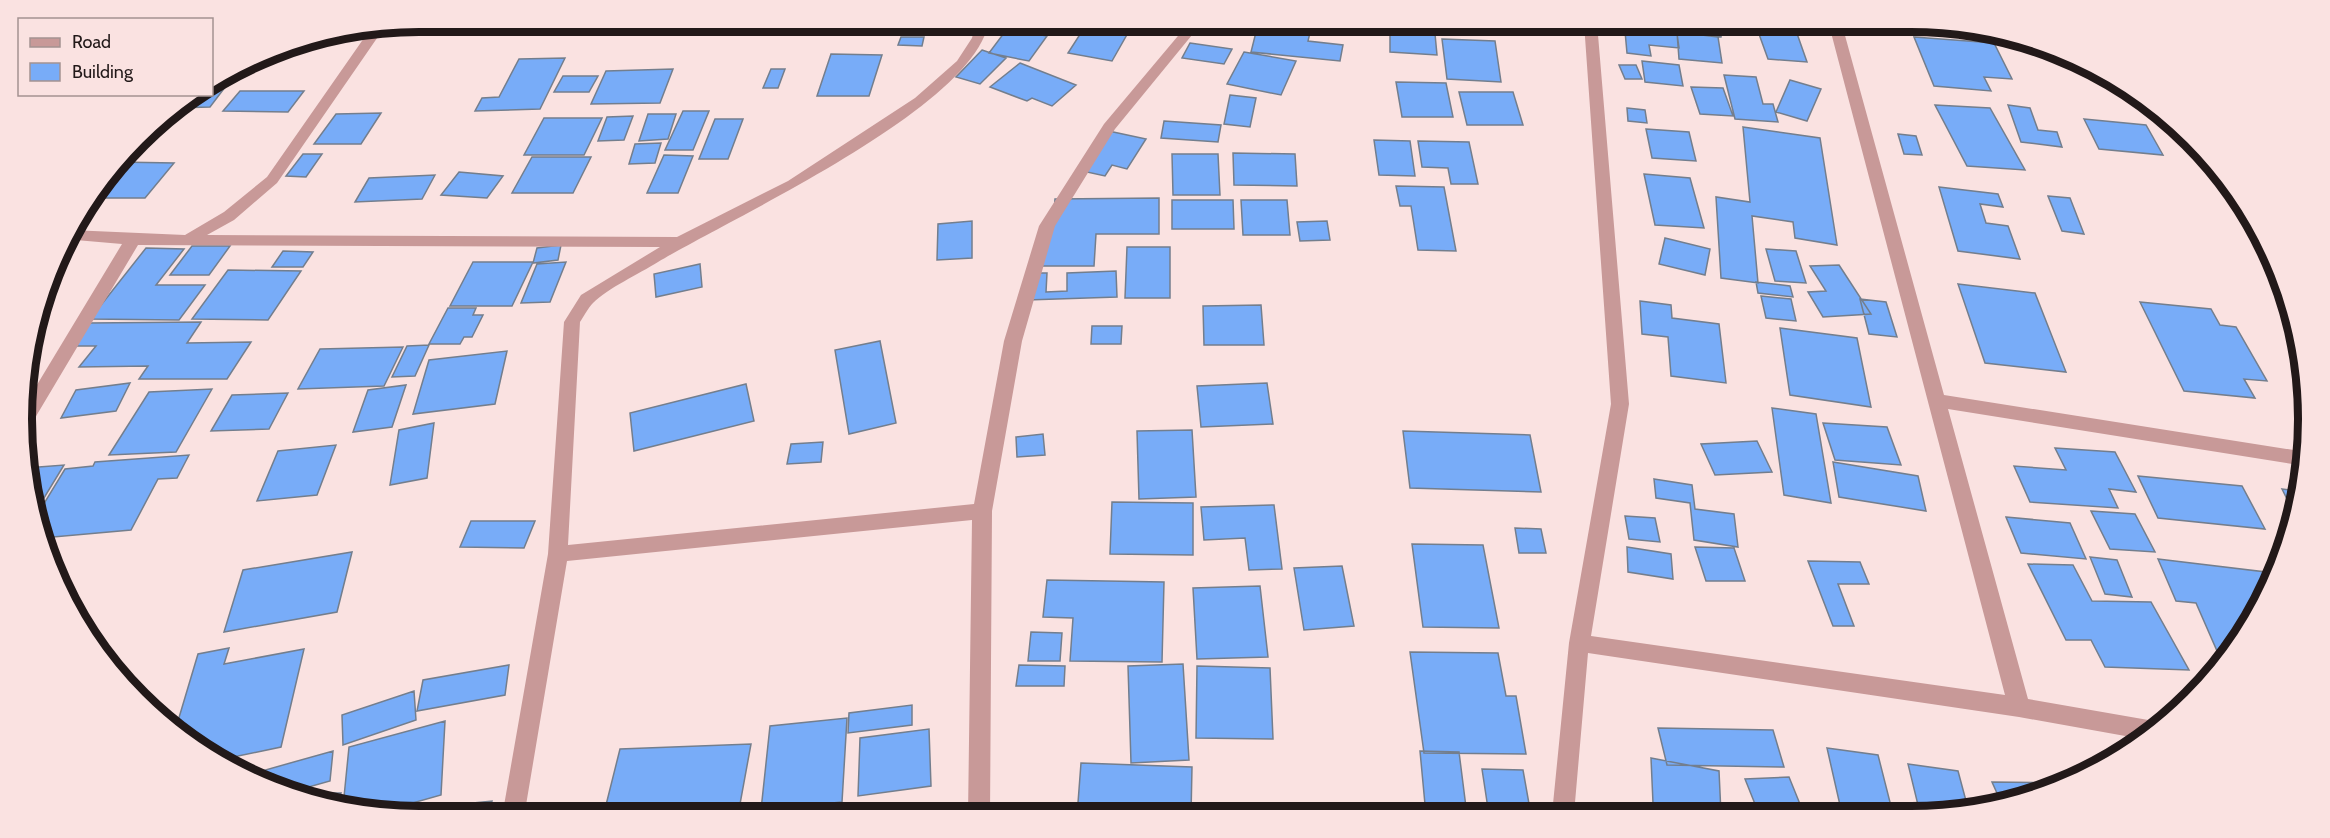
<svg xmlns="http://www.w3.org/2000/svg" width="2330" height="838" viewBox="0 0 2330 838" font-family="Cabin,sans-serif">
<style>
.building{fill:#78acf8;stroke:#737e8d;stroke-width:1.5}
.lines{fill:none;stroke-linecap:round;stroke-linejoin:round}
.minor{fill:#c89998;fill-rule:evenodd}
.rim{fill:none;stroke:#221919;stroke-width:8}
</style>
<rect width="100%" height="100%" fill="#fae2e1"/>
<!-- building -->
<path class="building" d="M1688 22H1723L1721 37 1687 31Z
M1401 23H1447L1445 31Z
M1646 23 1676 26 1679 48 1649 45 1651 56 1627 53 1625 31 1648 33Z
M1755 23 1794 25 1807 62 1768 59Z
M1199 24H1241L1237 34 1197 29Z
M1258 24H1312L1308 41 1343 45 1340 61 1251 52Z
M1086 25 1129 31 1112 61 1068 53Z
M1007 29 1047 36 1029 61 989 53Z
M1390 32 1435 34 1437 55 1390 52Z
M1677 32 1718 37 1722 63 1679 59Z
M901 37H924L922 46 898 45Z
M1914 37 1994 43 2012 79 1984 77 1991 91 1934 86Z
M1442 39 1495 41 1501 82 1447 79Z
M1190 43 1232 49 1224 64 1182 58Z
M982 50 1006 58 980 84 956 77Z
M1244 52 1296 61 1281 95 1227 84Z
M831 54 882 55 869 96H817Z
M565 58 540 109 475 111 482 98 499 97 519 59Z
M1642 61 1679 65 1683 86 1645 82Z
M1020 63 1076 85 1052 106 1032 98 1027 101 990 87Z
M1619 65H1636L1642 79H1625Z
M673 69 660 103 591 104 606 71Z
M771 69H785L778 88H763Z
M1724 75 1756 77 1763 104H1773L1778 122 1735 119Z
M563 76H598L589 92H554Z
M1790 80 1821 89 1807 121 1776 112Z
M229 82 210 107 175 108 197 94H212V86L216 83Z
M1396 82 1446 83 1453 117H1402Z
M1691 87 1723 88 1733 116 1700 114Z
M240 91H304L288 112 223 111Z
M1459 92H1513L1523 125H1467Z
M1230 95 1256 98 1250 127 1224 124Z
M1935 105 1990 108 2025 170 1967 166Z
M2008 105 2030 108 2038 130 2057 132 2062 147 2021 142Z
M1627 108 1645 110 1647 123 1628 121Z
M683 111H709L693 150H665Z
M381 113 361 144H314L336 114Z
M648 114H676L668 139 639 141Z
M633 116 624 140 598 141 607 117Z
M544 118H602L584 155H524Z
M715 119H743L728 159H699Z
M2084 119 2146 125 2163 155 2099 149Z
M1164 121 1221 125 1218 142 1161 138Z
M1743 127 1820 138 1837 245 1795 238 1793 222 1752 216 1758 283 1721 278 1716 197 1750 202Z
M1646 129 1689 132 1696 161 1652 158Z
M1104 130 1146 139 1127 169 1112 165 1105 176 1078 170Z
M1898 134 1916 136 1922 155 1904 154Z
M1374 140 1410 141 1415 176 1379 175Z
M1418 141 1469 142 1478 184H1451L1448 168 1422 167Z
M661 143 655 163 629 164 635 144Z
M1233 153 1295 154 1297 186 1234 185Z
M303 154H322L306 177 286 176Z
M1172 154H1218L1220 195H1173Z
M664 155 693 156 678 193H647Z
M532 157H591L573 193H512Z
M117 162 174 163 145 198H90Z
M459 172 503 176 487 198 441 195Z
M1644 174 1690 178 1704 228 1655 225Z
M435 175 422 199 355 202 369 178Z
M1396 186 1444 187 1456 251 1418 250 1411 206H1400Z
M1939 187 1998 194 2003 207 1980 204 1986 223 2008 226 2020 259 1958 251Z
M2048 196 2070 198 2084 234 2062 231Z
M1159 198V234H1096L1094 266H1039L1053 225 1055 199Z
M1172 200H1233L1234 229H1172Z
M1241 200H1287L1290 235H1243Z
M972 221V258L937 260 938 224Z
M1327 221 1330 240 1300 241 1297 222Z
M1665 238 1710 249 1705 275 1659 264Z
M561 245 558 260 533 263 537 248Z
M192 246H230L209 275H170Z
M1127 247H1170V298H1125Z
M146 248 184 249 156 285H205L179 320 90 319Z
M1766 249 1796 251 1806 283 1775 281Z
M283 251 313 252 303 267H272Z
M473 262H533L512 306H450Z
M566 262 550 302 521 303 537 264Z
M700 264 702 287 656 297 654 274Z
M1839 265 1871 314 1823 317 1808 292 1826 291 1810 266Z
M228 270 301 271 268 320 192 319Z
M1116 271 1117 297 1027 300 1028 273H1047L1046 292 1067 291V273Z
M1756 282 1790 286 1793 297 1758 293Z
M1958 284 2035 293 2066 372 1985 363Z
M1761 296 1791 299 1796 321 1766 318Z
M1860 299 1886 302 1897 337 1869 334Z
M1640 301 1671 305 1672 318 1719 324 1726 383 1671 376 1668 337 1642 334Z
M2140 302 2211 309 2220 325 2236 327 2267 381 2244 379 2255 398 2184 391Z
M1261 305 1264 345H1204L1203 306Z
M448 308H476L473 315H483L472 337H464L460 344H429Z
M201 322 187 343 251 342 227 379H139L148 366 79 367 96 346H69L88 323Z
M1092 326H1122L1121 344H1091Z
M1780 328 1857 338 1871 407 1790 395Z
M880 341 896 423 849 434 835 350Z
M429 345 415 376 392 377 407 346Z
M403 347 384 386 298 389 320 349Z
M507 351 495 404 413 414 429 360Z
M130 383 116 411 61 418 76 390Z
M1267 383 1273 424 1201 427 1197 386Z
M746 384 754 421 634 451 630 413Z
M406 385 392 427 353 432 368 390Z
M212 389 176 452 109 455 149 392Z
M288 393 269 429 211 431 232 395Z
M1772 408 1816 414 1831 503 1784 495Z
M434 423 427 478 390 485 399 430Z
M1823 423 1887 427 1901 465 1835 460Z
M1192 430 1196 497 1139 499 1137 431Z
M1403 431 1530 435 1541 492 1410 488Z
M1043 434 1045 455 1017 457 1016 437Z
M1757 441 1772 472 1715 475 1701 444Z
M823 442 821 462 787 464 791 444Z
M336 445 317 495 257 501 278 451Z
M2055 448 2115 452 2136 492 2109 489 2118 508 2030 502 2014 466 2066 470Z
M189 455 177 478 158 479 131 530 42 538 34 520 65 469 93 466 95 462Z
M1833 462 1918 476 1926 511 1839 497Z
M64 465 33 516 26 468Z
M2138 476 2242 486 2265 529 2158 518Z
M1654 479 1692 485 1695 509 1734 514 1738 547 1694 540 1690 503 1656 498Z
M2282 489 2300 491 2296 517Z
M1112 502 1193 503V555L1110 554Z
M1274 505 1282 569 1249 570 1245 538 1204 540 1201 507Z
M2091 511 2135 514 2155 552 2110 549Z
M1625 516 1655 518 1660 542 1629 539Z
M2006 517 2070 523 2086 559 2021 553Z
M471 521H535L524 548 460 547Z
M1515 528 1541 529 1546 553H1519Z
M1412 544 1483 545 1499 628 1423 627Z
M1627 547 1671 554 1673 579 1628 572Z
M1695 547 1734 548 1745 581H1706Z
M352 552 337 612 224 632 243 570Z
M2090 557 2117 560 2132 597 2105 594Z
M2158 559 2274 573 2256 618 2221 660 2196 603 2176 601Z
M1808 561 1860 562 1869 584H1838L1854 626H1833Z
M2028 564 2073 565 2092 601 2151 602 2189 670 2105 667 2091 640H2066Z
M1342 566 1354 626 1304 630 1294 568Z
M1047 580 1164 582 1162 662 1070 661 1073 618 1043 617Z
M1260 586 1268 657 1197 659 1193 588Z
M1031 632 1062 633 1060 661H1028Z
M229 648 224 664 304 649 281 747 219 760 198 750 175 731 198 654Z
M1410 652 1498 653 1506 696H1516L1526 754 1424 753Z
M1183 664 1189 760 1131 763 1128 666Z
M509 665 505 695 417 711 423 680Z
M1019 665 1065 666 1064 686H1016Z
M1197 666 1270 668 1273 739 1196 738Z
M414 691 416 720 343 745 342 715Z
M912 705V725L848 733 849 713Z
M847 718 842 802 761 810 770 726Z
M445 721 441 795 381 812 343 807 349 747Z
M1658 728 1773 730 1784 767 1667 765Z
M929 729 931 786 858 796 860 738Z
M751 744 738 815 603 817 620 749Z
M1827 748 1878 755 1893 814H1842Z
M333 751 330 781 291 792 251 774Z
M1420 751 1459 752 1467 815H1426Z
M1651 758 1719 771 1721 814H1705L1653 803Z
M1081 763 1192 767 1191 815 1077 816Z
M1908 764 1958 771 1969 812 1901 814 1899 806 1919 809Z
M1482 769 1523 770 1531 815H1489Z
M1789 777 1804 814H1759L1745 779Z
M1992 782 2063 783 2001 802Z
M292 793H341L335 806 316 804Z
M492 801 488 817 401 815 402 810Z
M914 803 917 816H878V812Z
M777 813 873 815 776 816Z"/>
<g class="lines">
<!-- minor -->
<path class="minor" d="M1828 21H1841L1944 395 2306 452 2305 466 1948 409 2028 699 2154 721 2162 726 2142 739 2019 717 1588 653 1574 814H1552L1569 643 1611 404 1584 23H1597L1629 404 1591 636 2005 695Z
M1188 24H1201L1115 129 1055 226 1022 341 992 511 990 816H968L972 520 567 561 524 817H502L548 554 564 322 581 295 660 247 138 245 29 428 22 430 23 408 122 244 64 239 70 230 185 235 224 212 267 177 371 28H384L277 183 234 220 207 235 677 237 788 181 915 98 957 61 972 38 975 26 988 25C969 110 733 217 658 262 639 274 608 288 593 303 588 308 584 316 580 322L568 545 974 504 1004 341 1039 226 1104 124Z
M2242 201C2263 230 2283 269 2291 304L2284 303 2282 299 2237 205Z"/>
</g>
<!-- crop -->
<path d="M0 0H2330V838H0ZM419 32H1911A387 387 0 0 1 2298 419V419A387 387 0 0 1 1911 806H419A387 387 0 0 1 32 419V419A387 387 0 0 1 419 32Z" fill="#fae2e1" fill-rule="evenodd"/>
<path class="rim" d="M419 32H1911A387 387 0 0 1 2298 419V419A387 387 0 0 1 1911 806H419A387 387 0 0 1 32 419V419A387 387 0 0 1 419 32Z"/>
<!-- legend -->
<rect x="18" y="18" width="195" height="78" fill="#fae2e1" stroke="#a49291" stroke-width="1.5"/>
<rect x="30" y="38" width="30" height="9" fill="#c89998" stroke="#a49291" stroke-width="1.5"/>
<text x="72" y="48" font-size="18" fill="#221919">Road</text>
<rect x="30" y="63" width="30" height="18" fill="#78acf8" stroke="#a49291" stroke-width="1.5"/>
<text x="72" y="78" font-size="18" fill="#221919">Building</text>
</svg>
